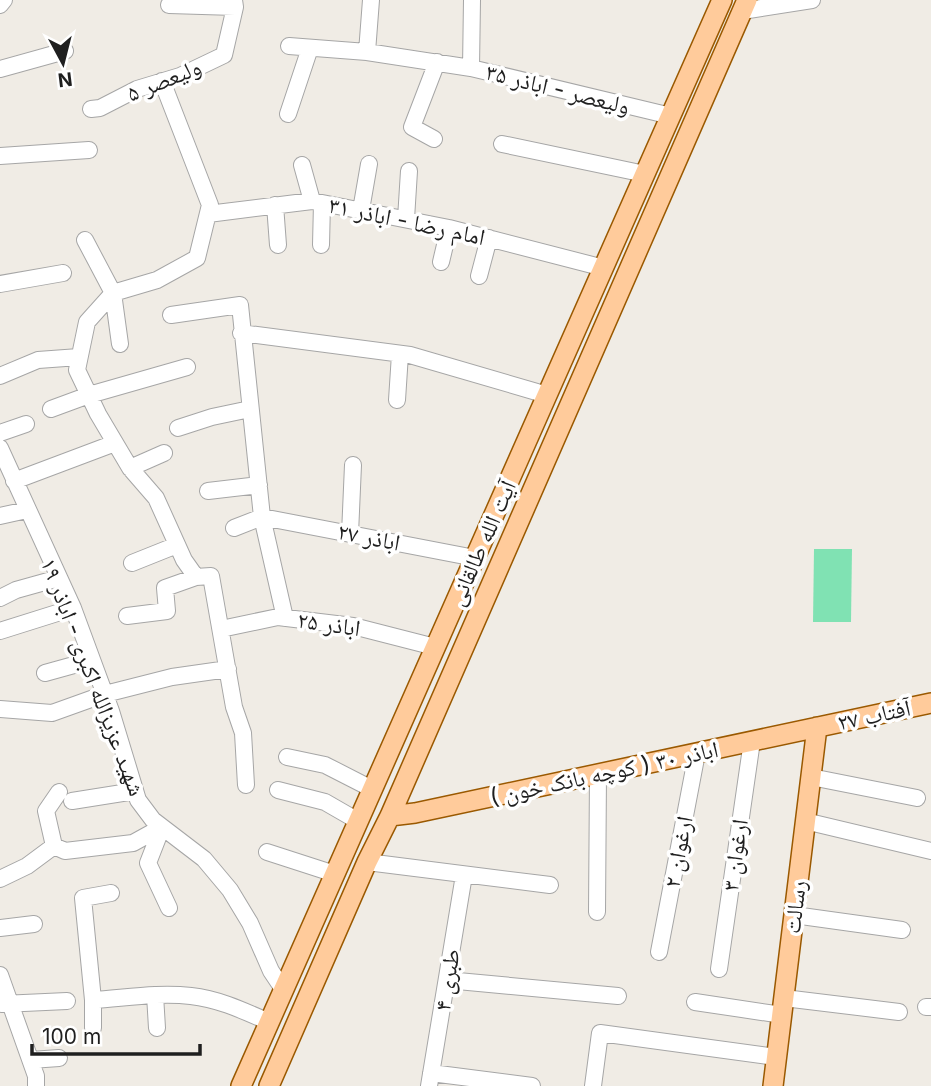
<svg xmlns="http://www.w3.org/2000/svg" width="931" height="1086" viewBox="0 0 931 1086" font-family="Inter,'Noto Naskh Arabic',sans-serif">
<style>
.pitch{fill:#80e2b3}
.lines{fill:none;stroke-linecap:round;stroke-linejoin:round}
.minor-casing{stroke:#a6a6a6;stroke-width:18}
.major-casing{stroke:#9a5900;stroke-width:22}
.minor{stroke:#fff;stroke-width:16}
.major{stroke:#ffcb9b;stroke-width:19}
.labels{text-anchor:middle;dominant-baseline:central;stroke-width:7;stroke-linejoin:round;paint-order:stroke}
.street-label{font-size:23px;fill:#1f1f1f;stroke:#fff}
</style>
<rect width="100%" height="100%" fill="#f0ece5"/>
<!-- pitch -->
<path class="pitch" d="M814 549H852L851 622H813Z"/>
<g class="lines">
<!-- minor casing -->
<g class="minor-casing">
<path id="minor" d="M472 0 471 68 671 116
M0 5 4 0
M169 5 235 7
M742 11 812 0
M289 46 367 52 471 68
M367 52 371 0
M0 69 65 51
M162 81 210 205 197 258 157 280 113 293 87 322 77 370 98 414 130 468 156 498 184 560 196 577 211 576 234 707 243 733 246 785
M91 109 100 108 137 89 180 76 224 55 235 7 234 0
M288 114 310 48
M434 139 412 127 437 62
M502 144 645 174
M0 156 89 150
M302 165 312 201
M275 205 278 245
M361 210 369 164
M208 214 312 201 449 228 604 268
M406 219 409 171
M85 240 113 293 120 344
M321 245 322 203
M441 262 449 228
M479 276 489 238
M0 284 63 273
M171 315 240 305 262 517 285 618
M241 333 410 355 547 395
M0 376 38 360 79 357
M397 400 400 354
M51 409 89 395 187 367
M178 428 212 417 250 409
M0 433 26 424
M0 448 73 608 111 711 138 800 153 820 204 859 230 890 250 923 271 971 283 989
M130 468 164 453
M14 481 115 443
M208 491 259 485
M0 516 27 510
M234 528 262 517 475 558
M350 534 353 465
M132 563 177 545
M0 598 16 590 59 578
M127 616 167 611 165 588 196 577
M221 629 278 617 353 626 435 647
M0 631 73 608
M45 673 92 660
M0 709 52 713 105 694 172 677 228 669
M287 757 325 765 372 789
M811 777 917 798
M278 790 325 802 358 821
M59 792 46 811 54 846 65 851 133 843 162 827
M72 801 135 791
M805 821 931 851
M162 827 148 863 169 908
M267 852 335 874
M367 862 550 885
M0 879 27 866 54 846
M597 912 598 774
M794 915 902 930
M0 928 34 924
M659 952 697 753
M719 969 752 741
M0 975 36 1076V1086
M447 980 618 996
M155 995 157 1028
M784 998 899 1012
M93 1000C125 998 159 992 191 996 219 999 244 1011 269 1022
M695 1002 782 1015
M2 1004 67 1001
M926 1007H931
M93 1028V1000L83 898 111 893
M31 1060 59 1058
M431 1073 532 1086
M429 1086 464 875
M593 1086 600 1033 776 1057"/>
</g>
<!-- major casing -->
<g class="major-casing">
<path id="major" d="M390 816 415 813 931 703
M241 1086 722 0
M269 1086 367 862 390 816 747 0
M773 1086 817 727"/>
</g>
<!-- minor -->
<use href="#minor" class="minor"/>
<!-- major -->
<use href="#major" class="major"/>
</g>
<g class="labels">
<!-- street labels -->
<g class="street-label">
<text transform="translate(164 80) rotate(-22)">ولیعصر ۵</text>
<text transform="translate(558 89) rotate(14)">ولیعصر - اباذر ۳۵</text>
<text transform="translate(407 221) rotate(12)">امام رضا - اباذر ۳۱</text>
<text transform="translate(369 537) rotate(11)">اباذر ۲۷</text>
<text transform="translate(482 543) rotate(-66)">آیت الله طالقانی</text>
<text transform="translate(329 624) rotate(8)">اباذر ۲۵</text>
<text transform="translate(93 677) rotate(69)">شهید عزیزالله اکبری - اباذر ۱۹</text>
<text transform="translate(874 715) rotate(-12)">آفتاب ۲۷</text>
<text transform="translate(604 773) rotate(-12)">اباذر ۳۰ ( کوچه بانک خون )</text>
<text transform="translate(678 852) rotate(-79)">ارغوان ۲</text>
<text transform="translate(735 855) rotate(-82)">ارغوان ۳</text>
<text transform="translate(795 907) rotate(-83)">رسالت</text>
<text transform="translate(447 980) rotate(-81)">طبری ۴</text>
</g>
</g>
<!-- north arrow -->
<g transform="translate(63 63) rotate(173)" stroke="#ffffff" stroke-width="5" paint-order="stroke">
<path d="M0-5L12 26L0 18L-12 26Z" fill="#1f1f1f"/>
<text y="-10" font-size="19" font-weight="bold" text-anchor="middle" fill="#1f1f1f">N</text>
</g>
<!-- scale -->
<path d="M32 1044v10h168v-10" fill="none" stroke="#1f1f1f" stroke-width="3.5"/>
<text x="42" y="1044" font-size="21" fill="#1f1f1f" stroke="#ffffff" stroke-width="5" paint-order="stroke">100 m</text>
</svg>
